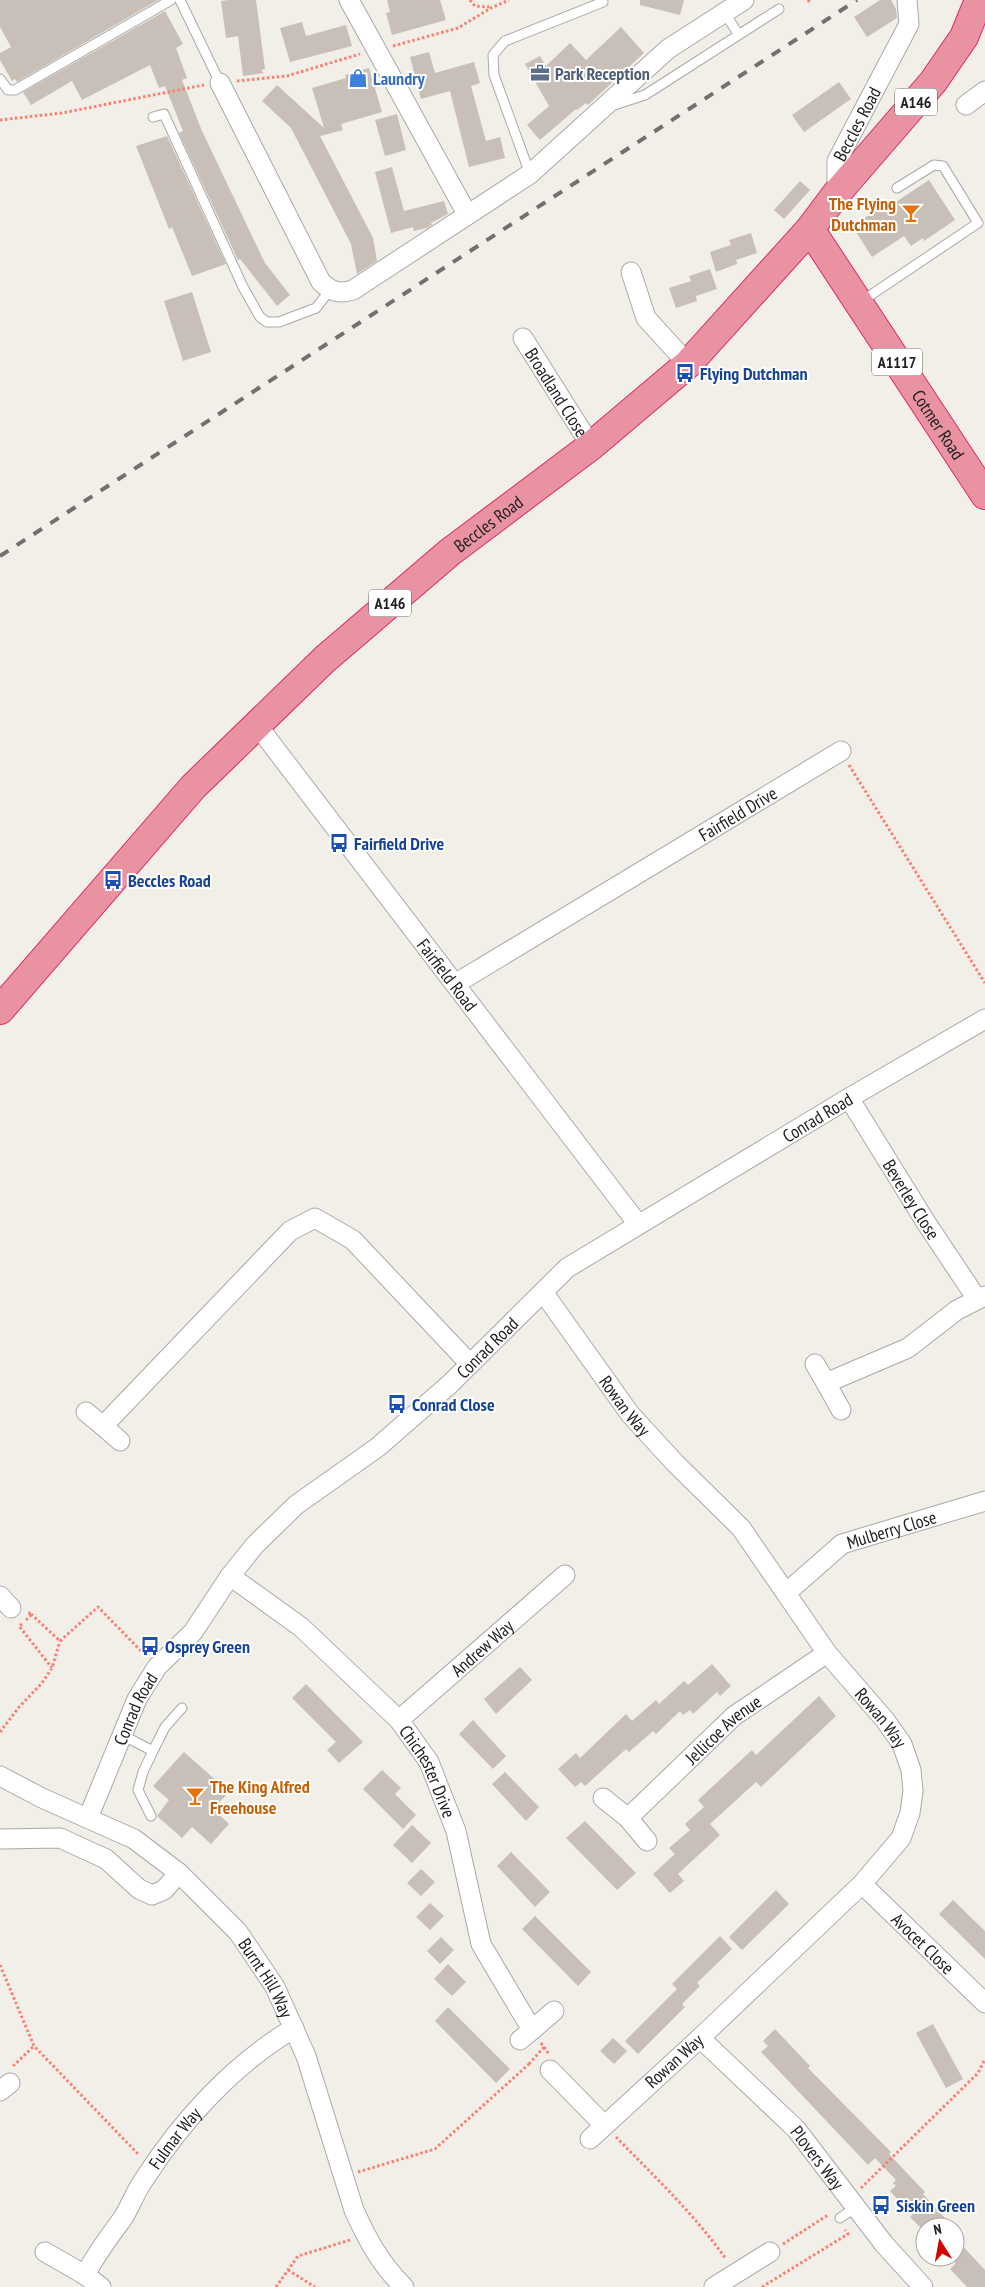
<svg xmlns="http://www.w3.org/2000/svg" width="985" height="2287" viewBox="0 0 985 2287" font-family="'PT Sans Narrow',sans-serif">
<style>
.building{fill:#c7bfb8}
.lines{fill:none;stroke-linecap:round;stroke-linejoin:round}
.lane-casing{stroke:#a9a9a9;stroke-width:11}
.street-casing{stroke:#a9a9a9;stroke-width:21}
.highway-casing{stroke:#dc2a67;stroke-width:30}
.path{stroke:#fa8072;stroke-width:3;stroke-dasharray:2.5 2.5;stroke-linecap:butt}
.lane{stroke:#fff;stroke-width:9}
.street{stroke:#fff;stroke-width:19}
.highway{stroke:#e892a2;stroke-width:28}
.rail{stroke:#707070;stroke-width:4;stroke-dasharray:10 10;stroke-linecap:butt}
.labels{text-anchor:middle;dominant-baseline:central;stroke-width:4;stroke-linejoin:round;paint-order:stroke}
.shield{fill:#fff;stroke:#646464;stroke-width:1}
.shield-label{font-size:16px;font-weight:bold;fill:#222}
.service-label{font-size:18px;font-weight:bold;fill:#4e5e75;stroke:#fff;text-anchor:start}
.shop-label{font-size:18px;font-weight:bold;fill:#366cbe;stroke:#fff;text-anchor:start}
.street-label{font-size:18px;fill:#222;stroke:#fff}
.food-label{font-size:18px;font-weight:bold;fill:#c56008;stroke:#fff;text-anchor:end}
.transit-label{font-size:18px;font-weight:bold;fill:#164399;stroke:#fff;text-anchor:start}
</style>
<rect width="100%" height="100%" fill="#f2efe9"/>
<!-- building -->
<path class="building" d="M0 0H158L17 82 15 79 12 81 0 60V53L11 47 0 27Z
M229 0H256L265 69 261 70 264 73 243 76 238 36 226 38 221 1Z
M387 0H440L446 20 392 35 386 13 390 12Z
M640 0H684L680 15 640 5Z
M880 0H891L896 9 897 18 867 37 854 17Z
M165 11 183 44 176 48 187 78 182 80 202 131 265 263 290 295 277 306 240 259 238 260 179 133 183 131 165 86 159 88 150 65 82 100 72 81 31 105 23 92Z
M302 22 306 36 346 25 352 46 290 62 280 28Z
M621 27 644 53 588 105 586 103 577 110 576 109 540 140 527 125 549 106 525 64 540 56 546 66 570 43 586 60Z
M429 52 435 73 474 62 480 83 471 86 486 141 500 137 505 158 469 167 450 91 421 99 410 57Z
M369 68 382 112 341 124 343 130 320 136 373 238 377 261 357 274 351 244 291 128 262 101 277 85 324 128 312 88 346 78 345 75Z
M839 82 851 99 804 132 792 115Z
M397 114 406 150 385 156 375 120Z
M167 136 226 264 192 276 172 227 169 229 136 146Z
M392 167 404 211 444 201 448 214 431 223 432 225 427 228 414 231 413 227 391 233 375 172Z
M929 180 955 220 924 241 923 238 911 246 904 236 872 257 852 226 888 203 890 206Z
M800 181 810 190 784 219 774 210Z
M751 233 757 253 736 260 737 264 716 272 710 252 731 245 729 240Z
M710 269 717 289 696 296 697 301 676 308 669 288 691 281 689 276Z
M192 292 211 352 183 361 164 301Z
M712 1664 731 1686 720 1696 717 1692 693 1714 690 1710 683 1715 680 1711 656 1734 653 1731 629 1752 626 1749 585 1786 581 1782 575 1787 558 1769 576 1753 580 1758 626 1714 632 1721 656 1700 659 1704 684 1681 688 1685Z
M520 1667 532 1680 496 1714 484 1699Z
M306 1684 363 1742 339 1763 327 1750 336 1742 292 1698Z
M819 1696 836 1716 761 1787 756 1782 710 1824 720 1835 678 1874 684 1881 670 1893 653 1874 675 1854 669 1848 690 1830 685 1824 704 1807 698 1800 752 1750 756 1755Z
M473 1720 506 1756 493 1769 459 1734Z
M184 1752 229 1792 213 1809 229 1824 211 1844 192 1827 182 1838 157 1816 169 1800 153 1786Z
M382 1770 401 1788 395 1794 416 1815 403 1829 363 1789Z
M505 1772 539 1807 526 1821 492 1784Z
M585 1821 636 1873 617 1890 566 1838Z
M412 1825 431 1843 412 1863 393 1845Z
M511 1852 550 1892 535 1907 497 1866Z
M421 1869 435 1882 421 1896 407 1883Z
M776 1890 789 1904 742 1950 729 1937Z
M953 1900 985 1931V1959L939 1914Z
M430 1903 444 1916 430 1930 416 1917Z
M535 1916 591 1972 578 1986 522 1929Z
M720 1936 732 1949 697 1983 700 1986 682 2004 685 2007 638 2054 625 2041 677 1989 672 1984Z
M441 1937 454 1950 440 1964 427 1951Z
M448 1964 466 1982 452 1996 434 1979Z
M448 2007 510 2069 496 2083 435 2021Z
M933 2024 963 2079 946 2088 916 2033Z
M775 2029 810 2066 808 2068 891 2152 889 2154 925 2192 923 2194 945 2218 936 2227H920L910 2217 912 2215 890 2191 896 2186 893 2183 896 2180 875 2158 868 2165 761 2052 768 2046 763 2041Z
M613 2038 627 2051 614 2064 600 2051Z
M955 2238 985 2270V2287H967L950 2269 955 2264Z"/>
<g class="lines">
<!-- lane casing -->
<g class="lane-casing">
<path id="lane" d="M180 0 220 83
M724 12 739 35
M0 79 8 90H15L171 0
M614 105 645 95 779 9
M153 117 164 114 243 287 260 317 267 322H279L316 308 330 290
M530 174 494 75 493 55 505 41 603 2
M862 301 978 223 943 166 934 165 897 188
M122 1735 153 1751 143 1772 138 1790 151 1816
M153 1751 165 1727 182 1708
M840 2218 856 2207"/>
</g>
<!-- street casing -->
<g class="street-casing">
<g id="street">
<path d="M349 0 467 214"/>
<path d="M220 83 321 282C332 292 339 294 353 290L530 174 668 49 744 0"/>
<path d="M966 105 985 91"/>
<path id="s1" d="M837 193V161L909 24 907 0"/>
<path d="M631 272 646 318 688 364"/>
<path id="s2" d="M523 338 591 446"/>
<path id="s3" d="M257 725 638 1224"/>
<path id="s4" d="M455 984 841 751"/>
<path id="s5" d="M849 1098 925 1221 977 1299"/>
<path id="s6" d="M543 1292 630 1414 675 1463 741 1528 827 1653 885 1720 902 1744 911 1770 913 1791 910 1813 901 1838 862 1884 700 2038 590 2139"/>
<path d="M815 1364 826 1383 908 1348 957 1310 985 1296"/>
<path d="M826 1383 841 1410"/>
<path d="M86 1412 103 1426"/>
<path d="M120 1441 103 1426 290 1231 315 1218 353 1240 470 1364"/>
<path id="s7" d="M230 1576 301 1627 399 1720 429 1762 456 1831 481 1944 532 2030 520 2040"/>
<path id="s8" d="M786 1593 842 1544 985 1501"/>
<path d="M0 1596 11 1608"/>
<path id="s9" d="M399 1720 565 1575"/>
<path id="s10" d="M0 1776 42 1798 134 1839 179 1873 238 1932 275 1987 306 2056 354 2210C367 2239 381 2265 404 2287"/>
<path d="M603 1798 628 1818"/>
<path id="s11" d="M88 1818 137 1699 157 1667 193 1632 230 1576 255 1545 296 1505 378 1447 450 1384 567 1268 849 1098 985 1019"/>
<path d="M0 1839 60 1838 106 1859 139 1889 152 1895 164 1890 179 1873"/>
<path id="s12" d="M647 1841 628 1818 734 1716 827 1653"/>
<path id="s13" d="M862 1884 985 2003"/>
<path d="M532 2030 554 2011"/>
<path id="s14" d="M700 2038 796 2129 884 2244 923 2287"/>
<path d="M550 2070 604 2125"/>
<path d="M0 2091 10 2083"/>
<path d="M45 2252 85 2275"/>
<path id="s15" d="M101 2287 85 2275C96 2254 109 2237 123 2218 131 2205 136 2190 145 2178 183 2119 234 2064 294 2028"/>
<path d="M714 2287 770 2252"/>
</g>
</g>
<!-- highway casing -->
<g class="highway-casing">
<g id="highway">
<path id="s16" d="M810 229 985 495"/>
<path id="s17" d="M0 1010 193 787 325 659 450 552 591 446 688 364 810 229 837 193 933 82 964 37 979 0"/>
</g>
</g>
<!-- path -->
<path class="path" d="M470 0 475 6 489 7
M808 0 811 4
M393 46 458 28 491 8 509 0
M237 81 287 76 360 54
M0 120 62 113 204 85
M849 765 985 983
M31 1614 60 1641
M26 1620 32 1614 26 1612
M22 1624 19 1626 52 1668
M60 1641 98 1607 145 1655
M0 1732 19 1707 42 1683 52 1668 60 1641
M0 1965 34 2046 139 2155
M541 2043 549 2054
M529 2064 544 2047
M13 2066 34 2046
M616 2137C654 2176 694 2214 726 2259
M358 2172 435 2149 529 2064
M861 2188 978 2073 985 2059
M783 2244 828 2215
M288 2270 315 2287
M276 2287 298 2256 350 2240
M762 2287 848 2234 845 2230"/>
<!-- lane -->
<use href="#lane" class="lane"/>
<!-- street -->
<use href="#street" class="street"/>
<!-- highway -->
<use href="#highway" class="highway"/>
<!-- rail -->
<path class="rail" d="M0 556 857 0"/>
</g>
<!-- icons -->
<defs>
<g id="office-bare" transform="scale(1.5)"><path d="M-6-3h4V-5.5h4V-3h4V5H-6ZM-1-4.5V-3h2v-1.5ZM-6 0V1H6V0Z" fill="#5c6f8a" stroke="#fff" stroke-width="2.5" paint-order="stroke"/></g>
<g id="shop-bare" transform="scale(1.5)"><path d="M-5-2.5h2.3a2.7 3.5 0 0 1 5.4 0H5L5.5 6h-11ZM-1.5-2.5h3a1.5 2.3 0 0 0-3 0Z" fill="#3f7fe0" stroke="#fff" stroke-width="2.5" paint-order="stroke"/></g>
<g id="bar-bare" transform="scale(1.5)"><path d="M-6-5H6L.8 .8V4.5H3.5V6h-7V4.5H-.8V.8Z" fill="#e8710a" stroke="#fff" stroke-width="2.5" paint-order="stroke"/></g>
<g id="bus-bare" transform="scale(1.5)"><path d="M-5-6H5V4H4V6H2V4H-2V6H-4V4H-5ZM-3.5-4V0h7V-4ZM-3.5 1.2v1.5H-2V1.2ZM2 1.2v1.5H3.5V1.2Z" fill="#1a4fb4" stroke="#fff" stroke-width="2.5" paint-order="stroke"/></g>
</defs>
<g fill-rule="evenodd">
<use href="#office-bare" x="540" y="73"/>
<use href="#shop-bare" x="358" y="78"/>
<use href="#bar-bare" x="911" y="213"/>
<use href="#bus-bare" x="685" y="373"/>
<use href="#bus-bare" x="339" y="843"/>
<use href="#bus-bare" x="113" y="880"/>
<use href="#bus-bare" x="397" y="1404"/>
<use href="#bus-bare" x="150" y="1646"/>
<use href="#bar-bare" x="195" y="1796"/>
<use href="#bus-bare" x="881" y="2205"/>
</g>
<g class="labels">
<!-- shield labels -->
<g class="shield">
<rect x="895" y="88.5" width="42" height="27" rx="4"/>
<rect x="872" y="348.5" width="50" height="27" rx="4"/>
<rect x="369" y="589.5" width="42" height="27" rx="4"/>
</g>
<g class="shield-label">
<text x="916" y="102">A146</text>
<text x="897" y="362">A1117</text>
<text x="390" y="603">A146</text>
</g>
<!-- service labels -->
<g class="service-label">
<text x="555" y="73">Park Reception</text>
</g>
<!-- shop labels -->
<g class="shop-label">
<text x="373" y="78">Laundry</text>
</g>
<!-- street labels -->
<g class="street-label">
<text stroke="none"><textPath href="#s1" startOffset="74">Beccles Road</textPath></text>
<text stroke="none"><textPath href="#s2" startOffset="64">Broadland Close</textPath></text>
<text stroke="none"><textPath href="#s16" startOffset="234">Cotmer Road</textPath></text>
<text stroke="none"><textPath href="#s17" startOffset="691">Beccles Road</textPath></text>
<text stroke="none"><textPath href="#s4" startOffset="330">Fairfield Drive</textPath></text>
<text stroke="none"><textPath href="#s3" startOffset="314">Fairfield Road</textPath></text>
<text stroke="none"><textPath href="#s11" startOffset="1034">Conrad Road</textPath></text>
<text stroke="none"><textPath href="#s5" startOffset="119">Beverley Close</textPath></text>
<text stroke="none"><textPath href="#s11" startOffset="629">Conrad Road</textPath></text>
<text stroke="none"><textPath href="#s6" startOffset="140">Rowan Way</textPath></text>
<text stroke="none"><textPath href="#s8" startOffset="126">Mulberry Close</textPath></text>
<text stroke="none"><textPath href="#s9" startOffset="110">Andrew Way</textPath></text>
<text stroke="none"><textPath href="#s11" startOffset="119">Conrad Road</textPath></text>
<text stroke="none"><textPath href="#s6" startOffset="545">Rowan Way</textPath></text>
<text stroke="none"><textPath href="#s12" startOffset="160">Jellicoe Avenue</textPath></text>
<text stroke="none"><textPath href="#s7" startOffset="282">Chichester Drive</textPath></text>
<text stroke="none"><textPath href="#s13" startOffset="85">Avocet Close</textPath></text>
<text stroke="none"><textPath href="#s10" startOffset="342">Burnt Hill Way</textPath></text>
<text transform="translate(674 2061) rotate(-42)">Rowan Way</text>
<text stroke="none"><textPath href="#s15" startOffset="184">Fulmar Way</textPath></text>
<text stroke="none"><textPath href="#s14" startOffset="168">Plovers Way</textPath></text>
</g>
<!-- food labels -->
<g class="food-label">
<text x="896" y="203">The Flying<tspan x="896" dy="21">Dutchman</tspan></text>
<text x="210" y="1786" text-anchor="start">The King Alfred<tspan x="210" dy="21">Freehouse</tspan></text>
</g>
<!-- transit labels -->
<g class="transit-label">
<text x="700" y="373">Flying Dutchman</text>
<text x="354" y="843">Fairfield Drive</text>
<text x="128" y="880">Beccles Road</text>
<text x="412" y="1404">Conrad Close</text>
<text x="165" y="1646">Osprey Green</text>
<text x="896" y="2205">Siskin Green</text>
</g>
</g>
<!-- north arrow -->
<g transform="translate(940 2242) rotate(349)"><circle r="24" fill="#ffffff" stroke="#a7a7a7"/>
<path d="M0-4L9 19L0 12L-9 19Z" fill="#d40000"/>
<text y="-8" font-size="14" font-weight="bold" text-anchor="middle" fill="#222222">N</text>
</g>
</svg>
